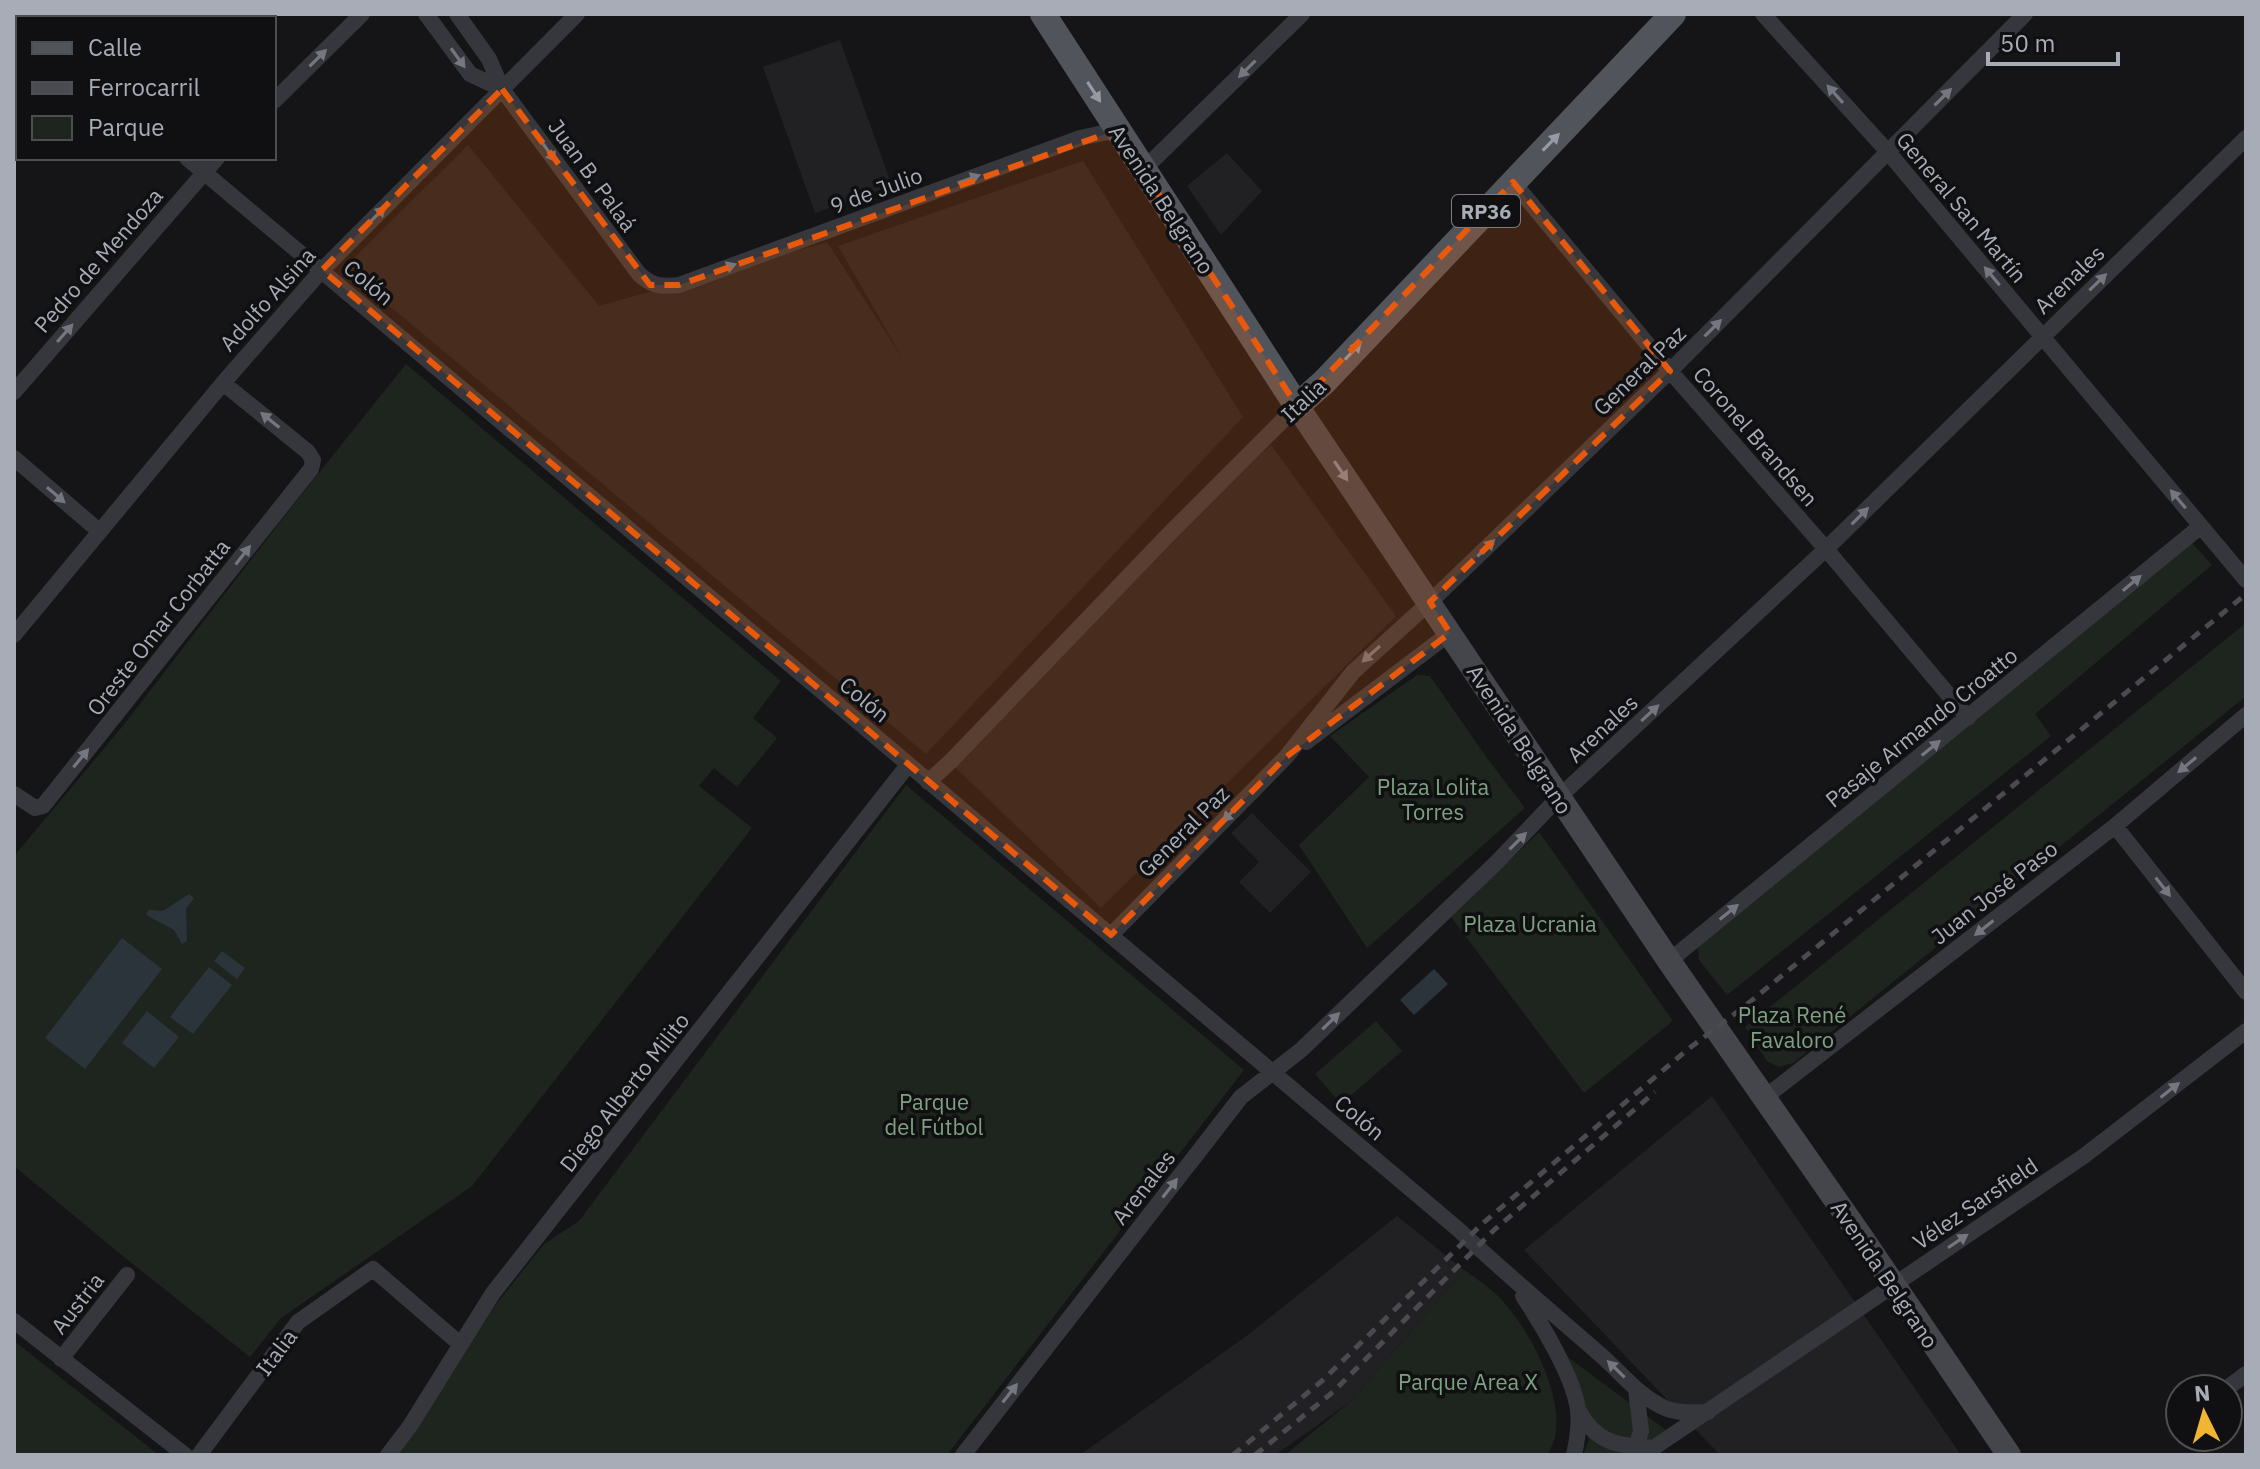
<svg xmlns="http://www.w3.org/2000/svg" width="2260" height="1469" viewBox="0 0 2260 1469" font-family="'IBM Plex Sans',sans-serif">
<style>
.built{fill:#212124}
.green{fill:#1d251e}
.water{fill:#2b343b}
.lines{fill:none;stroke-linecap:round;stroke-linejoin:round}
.minor{stroke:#36373c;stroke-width:16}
.secondary{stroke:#44464c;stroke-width:24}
.primary{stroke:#52545b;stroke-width:26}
.rail{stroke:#494b51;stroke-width:5;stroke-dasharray:10 8;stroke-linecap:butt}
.oneway{fill:#747780}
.oneway2{fill:#969aa5}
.oneway3{fill:#848892}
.marked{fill:#e8590c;fill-opacity:0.2;stroke:#e8590c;stroke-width:6;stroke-dasharray:16 10;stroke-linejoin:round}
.labels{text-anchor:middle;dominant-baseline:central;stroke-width:7;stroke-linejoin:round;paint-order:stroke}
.shield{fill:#101012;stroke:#7a7d86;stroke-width:2}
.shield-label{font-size:20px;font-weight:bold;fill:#a7acb7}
.street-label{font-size:22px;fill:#a7acb7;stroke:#101012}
.park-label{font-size:22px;fill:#7ea281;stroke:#101012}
</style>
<rect width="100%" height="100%" fill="#151517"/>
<!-- built -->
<path class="built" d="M30 14H98L94 18H35Z
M840 40 892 186 815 213 763 67Z
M468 145 599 306 827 242 903 359 838 246 1083 161 1243 417 926 754 344 268Z
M1227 153 1262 191 1221 235 1187 186Z
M1271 445 1396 616 1101 908 951 763 1186 517Z
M1252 813 1311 872 1270 913 1239 882 1259 862 1231 833Z
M1712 1096 1961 1455H1720L1524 1250Z
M1397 1216 1464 1270 1350 1402 1275 1455H1080L1249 1334Z"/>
<!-- green -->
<path class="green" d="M406 364 781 681 753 718 777 738 737 787 714 768 699 786 752 828 472 1186 281 1318 250 1357 124 1257 14 1166V856L122 727 294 504Z
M2192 543 2212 565 2035 714 2051 736 1727 995 1699 960 1698 948 1706 937 1961 733Z
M2246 623V696L1793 1063 1779 1067 1767 1061 1745 1027Z
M1417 675 1430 676 1487 758 1525 808 1367 948 1299 845 1369 777 1330 736Z
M906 785 1244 1070 947 1455H398L415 1432 494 1307 544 1244 579 1221Z
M1539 832 1673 1021 1584 1093 1451 917Z
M1376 1021 1402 1051 1341 1104 1315 1074Z
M1464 1270C1476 1278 1489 1287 1499 1297 1529 1328 1564 1393 1555 1438 1553 1443 1550 1450 1548 1455H1285L1350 1402Z
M14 1341 159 1455H14Z
M1569 1358 1666 1430 1631 1455H1583L1589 1440Z"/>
<!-- water -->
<path class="water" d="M189 894 194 898 186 909 187 941 182 944 174 930 146 915 148 910 163 911Z
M122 938 162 969 85 1069 45 1038Z
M222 951 245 968 237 979 214 961Z
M209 967 232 985 193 1034 170 1017Z
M1434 969 1448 984 1414 1015 1400 1000Z
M147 1011 179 1037 154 1068 122 1043Z"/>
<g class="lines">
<!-- minor -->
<path class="minor" d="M426 14 470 74 502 89
M457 14 489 59 502 89 639 274C652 286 661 287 679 285L1080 138 1117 130
M1763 14 1888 152 2246 580
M132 18 136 14
M14 28 18 31
M274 101 362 14
M14 147 18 142
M187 158 856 720 1459 1230C1506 1274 1555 1315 1603 1357 1623 1375 1640 1397 1665 1408 1679 1414 1693 1412 1708 1412
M1143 170 1302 14
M1513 182 1670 371 1826 549 1968 718
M14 392 217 158
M14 458 99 531
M14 635 223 383 322 270 577 14
M1306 742 1450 633
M928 782 951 761 1169 534 1297 406
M14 794 35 808 43 806 311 469 313 460 308 452 223 383
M2115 826 2246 992
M1111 935 1286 757 1353 672 1430 602 1670 371 2025 14
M1669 961 2201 526
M1764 1098 2115 826 2246 715
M1523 1296C1541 1323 1575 1379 1578 1411 1580 1425 1577 1441 1574 1455
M14 1321 185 1455
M61 1359 127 1275
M2226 1389 2246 1374
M1579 1411C1597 1445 1619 1445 1654 1448
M1634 1454 1641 1431 1636 1390
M199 1455 298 1322 373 1269 460 1344
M388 1455 410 1426 493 1293 908 765
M963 1455 1241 1097 1301 1050 1497 862 1558 798 1826 549 2246 138
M1643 1455 2084 1156 2246 1031"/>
<!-- secondary -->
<path class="secondary" d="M1297 406 1669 961 1860 1235 2009 1455"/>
<!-- primary -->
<path class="primary" d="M1043 14 1297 406 1324 382 1673 14"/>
<!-- rail -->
<path class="rail" d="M1233 1455 1323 1380 1483 1223 1687 1050 1745 1006 2246 594
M1255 1455 1333 1392 1494 1230 1655 1092"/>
</g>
<!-- one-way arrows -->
<defs><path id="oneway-solid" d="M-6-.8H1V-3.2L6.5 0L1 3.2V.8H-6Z" transform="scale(2)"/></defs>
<g class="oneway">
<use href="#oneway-solid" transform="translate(318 58) rotate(-45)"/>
<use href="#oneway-solid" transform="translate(458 58) rotate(54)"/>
<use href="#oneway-solid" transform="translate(1247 69) rotate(135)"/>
<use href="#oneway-solid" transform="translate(1835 94) rotate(-132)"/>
<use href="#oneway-solid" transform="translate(1943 97) rotate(-45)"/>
<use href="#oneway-solid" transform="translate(549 152) rotate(54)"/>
<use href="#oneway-solid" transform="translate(969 179) rotate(-20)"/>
<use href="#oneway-solid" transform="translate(377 215) rotate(-45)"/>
<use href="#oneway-solid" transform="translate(725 268) rotate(-20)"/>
<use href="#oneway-solid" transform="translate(1992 276) rotate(-130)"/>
<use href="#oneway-solid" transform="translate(2098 282) rotate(-44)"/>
<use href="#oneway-solid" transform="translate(1713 328) rotate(-45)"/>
<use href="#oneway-solid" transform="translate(65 333) rotate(-49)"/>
<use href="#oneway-solid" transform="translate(270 420) rotate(-141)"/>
<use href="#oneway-solid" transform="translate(56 495) rotate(41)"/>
<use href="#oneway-solid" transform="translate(2178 499) rotate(-130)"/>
<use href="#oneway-solid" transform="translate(1860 516) rotate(-45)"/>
<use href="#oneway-solid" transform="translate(1486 548) rotate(-44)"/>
<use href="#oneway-solid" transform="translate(243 555) rotate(-52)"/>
<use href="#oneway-solid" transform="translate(2132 583) rotate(-40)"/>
<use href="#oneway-solid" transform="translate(1371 654) rotate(138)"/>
<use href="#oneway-solid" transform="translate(1650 713) rotate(-43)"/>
<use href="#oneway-solid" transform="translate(1931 748) rotate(-39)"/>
<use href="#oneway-solid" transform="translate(81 758) rotate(-51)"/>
<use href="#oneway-solid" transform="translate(2187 765) rotate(140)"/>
<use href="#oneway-solid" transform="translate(1231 813) rotate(135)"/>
<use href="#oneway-solid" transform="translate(1518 841) rotate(-45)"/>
<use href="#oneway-solid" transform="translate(2163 887) rotate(52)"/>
<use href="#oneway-solid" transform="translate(1729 912) rotate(-39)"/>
<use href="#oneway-solid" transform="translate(1984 928) rotate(142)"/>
<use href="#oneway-solid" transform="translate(1331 1021) rotate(-44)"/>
<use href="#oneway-solid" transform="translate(2170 1090) rotate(-38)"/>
<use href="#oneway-solid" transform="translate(1170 1188) rotate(-52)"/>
<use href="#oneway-solid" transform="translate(1958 1241) rotate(-34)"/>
<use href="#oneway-solid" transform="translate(1616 1369) rotate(-136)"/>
<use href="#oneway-solid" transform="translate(1010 1393) rotate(-52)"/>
</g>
<g class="oneway2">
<use href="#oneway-solid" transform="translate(1094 92) rotate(57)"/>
<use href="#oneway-solid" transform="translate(1551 142) rotate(-46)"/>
<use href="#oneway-solid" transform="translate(1353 351) rotate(-47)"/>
</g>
<use class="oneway3" href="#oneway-solid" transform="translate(1341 471) rotate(56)"/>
<!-- marked area -->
<path class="marked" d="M502 89 650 285H679L1117 130 1297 406 1513 182 1670 371 1430 602 1450 633 1286 757 1111 935 322 270Z"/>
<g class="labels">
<!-- shield labels -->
<rect class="shield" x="1452" y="195" width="68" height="32" rx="6"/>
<g class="shield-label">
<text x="1486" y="211">RP36</text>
</g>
<!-- street labels -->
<g class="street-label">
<text transform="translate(593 175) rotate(54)">Juan B. Palaá</text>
<text transform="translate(876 190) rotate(-20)">9 de Julio</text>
<text transform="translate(1162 199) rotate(57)">Avenida Belgrano</text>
<text transform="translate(1962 207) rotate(50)">General San Martín</text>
<text transform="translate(98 260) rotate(-49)">Pedro de Mendoza</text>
<text transform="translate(2069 279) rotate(-44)">Arenales</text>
<text transform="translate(369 282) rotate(40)">Colón</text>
<text transform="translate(267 299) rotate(-48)">Adolfo Alsina</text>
<text transform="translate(1639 370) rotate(-44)">General Paz</text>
<text transform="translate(1303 400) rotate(-43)">Italia</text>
<text transform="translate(1756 436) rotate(49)">Coronel Brandsen</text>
<text transform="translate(158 627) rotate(-52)">Oreste Omar Corbatta</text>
<text transform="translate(865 699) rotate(40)">Colón</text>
<text transform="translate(1921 727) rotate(-39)">Pasaje Armando Croatto</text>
<text transform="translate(1602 728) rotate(-43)">Arenales</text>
<text transform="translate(1520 739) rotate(57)">Avenida Belgrano</text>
<text transform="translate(1183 831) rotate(-45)">General Paz</text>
<text transform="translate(1994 892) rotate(-38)">Juan José Paso</text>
<text transform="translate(624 1092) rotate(-52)">Diego Alberto Milito</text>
<text transform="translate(1360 1117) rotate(40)">Colón</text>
<text transform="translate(1143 1187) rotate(-52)">Arenales</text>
<text transform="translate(1975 1203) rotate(-34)">Vélez Sarsfield</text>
<text transform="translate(1885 1274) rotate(56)">Avenida Belgrano</text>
<text transform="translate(77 1303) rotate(-52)">Austria</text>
<text transform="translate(276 1352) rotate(-53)">Italia</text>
</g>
<!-- park labels -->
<g class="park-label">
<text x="1433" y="786">Plaza Lolita<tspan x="1433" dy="25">Torres</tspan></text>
<text x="1530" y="923">Plaza Ucrania</text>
<text x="1792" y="1014">Plaza René<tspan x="1792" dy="25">Favaloro</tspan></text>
<text x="934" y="1101">Parque<tspan x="934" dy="25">del Fútbol</tspan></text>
<text x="1468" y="1381">Parque Area X</text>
</g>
</g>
<!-- border -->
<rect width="2260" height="1469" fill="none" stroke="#a7acb7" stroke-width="32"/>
<!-- legend -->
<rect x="16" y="16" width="260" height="144" fill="#101012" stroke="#4c4e54" stroke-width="2"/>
<rect x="32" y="42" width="40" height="12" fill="#52545b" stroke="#4c4e54" stroke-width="2"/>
<text x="88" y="56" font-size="24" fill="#a7acb7">Calle</text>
<rect x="32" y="82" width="40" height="12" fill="#494b51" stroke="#4c4e54" stroke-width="2"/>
<text x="88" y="96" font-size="24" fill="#a7acb7">Ferrocarril</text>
<rect x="32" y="116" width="40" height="24" fill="#1d251e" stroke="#4c4e54" stroke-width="2"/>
<text x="88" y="136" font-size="24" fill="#a7acb7">Parque</text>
<!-- north arrow -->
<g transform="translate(2204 1413) rotate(355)"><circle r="38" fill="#101012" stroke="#4c4e54" stroke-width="2"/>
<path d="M0-6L14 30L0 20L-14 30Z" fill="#f1b533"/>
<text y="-12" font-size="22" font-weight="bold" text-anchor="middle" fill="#a7acb7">N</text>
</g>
<!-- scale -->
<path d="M1988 52v12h130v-12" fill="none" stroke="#a7acb7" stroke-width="4"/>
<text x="2000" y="52" font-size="24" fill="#a7acb7" stroke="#101012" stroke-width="6" paint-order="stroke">50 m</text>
</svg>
